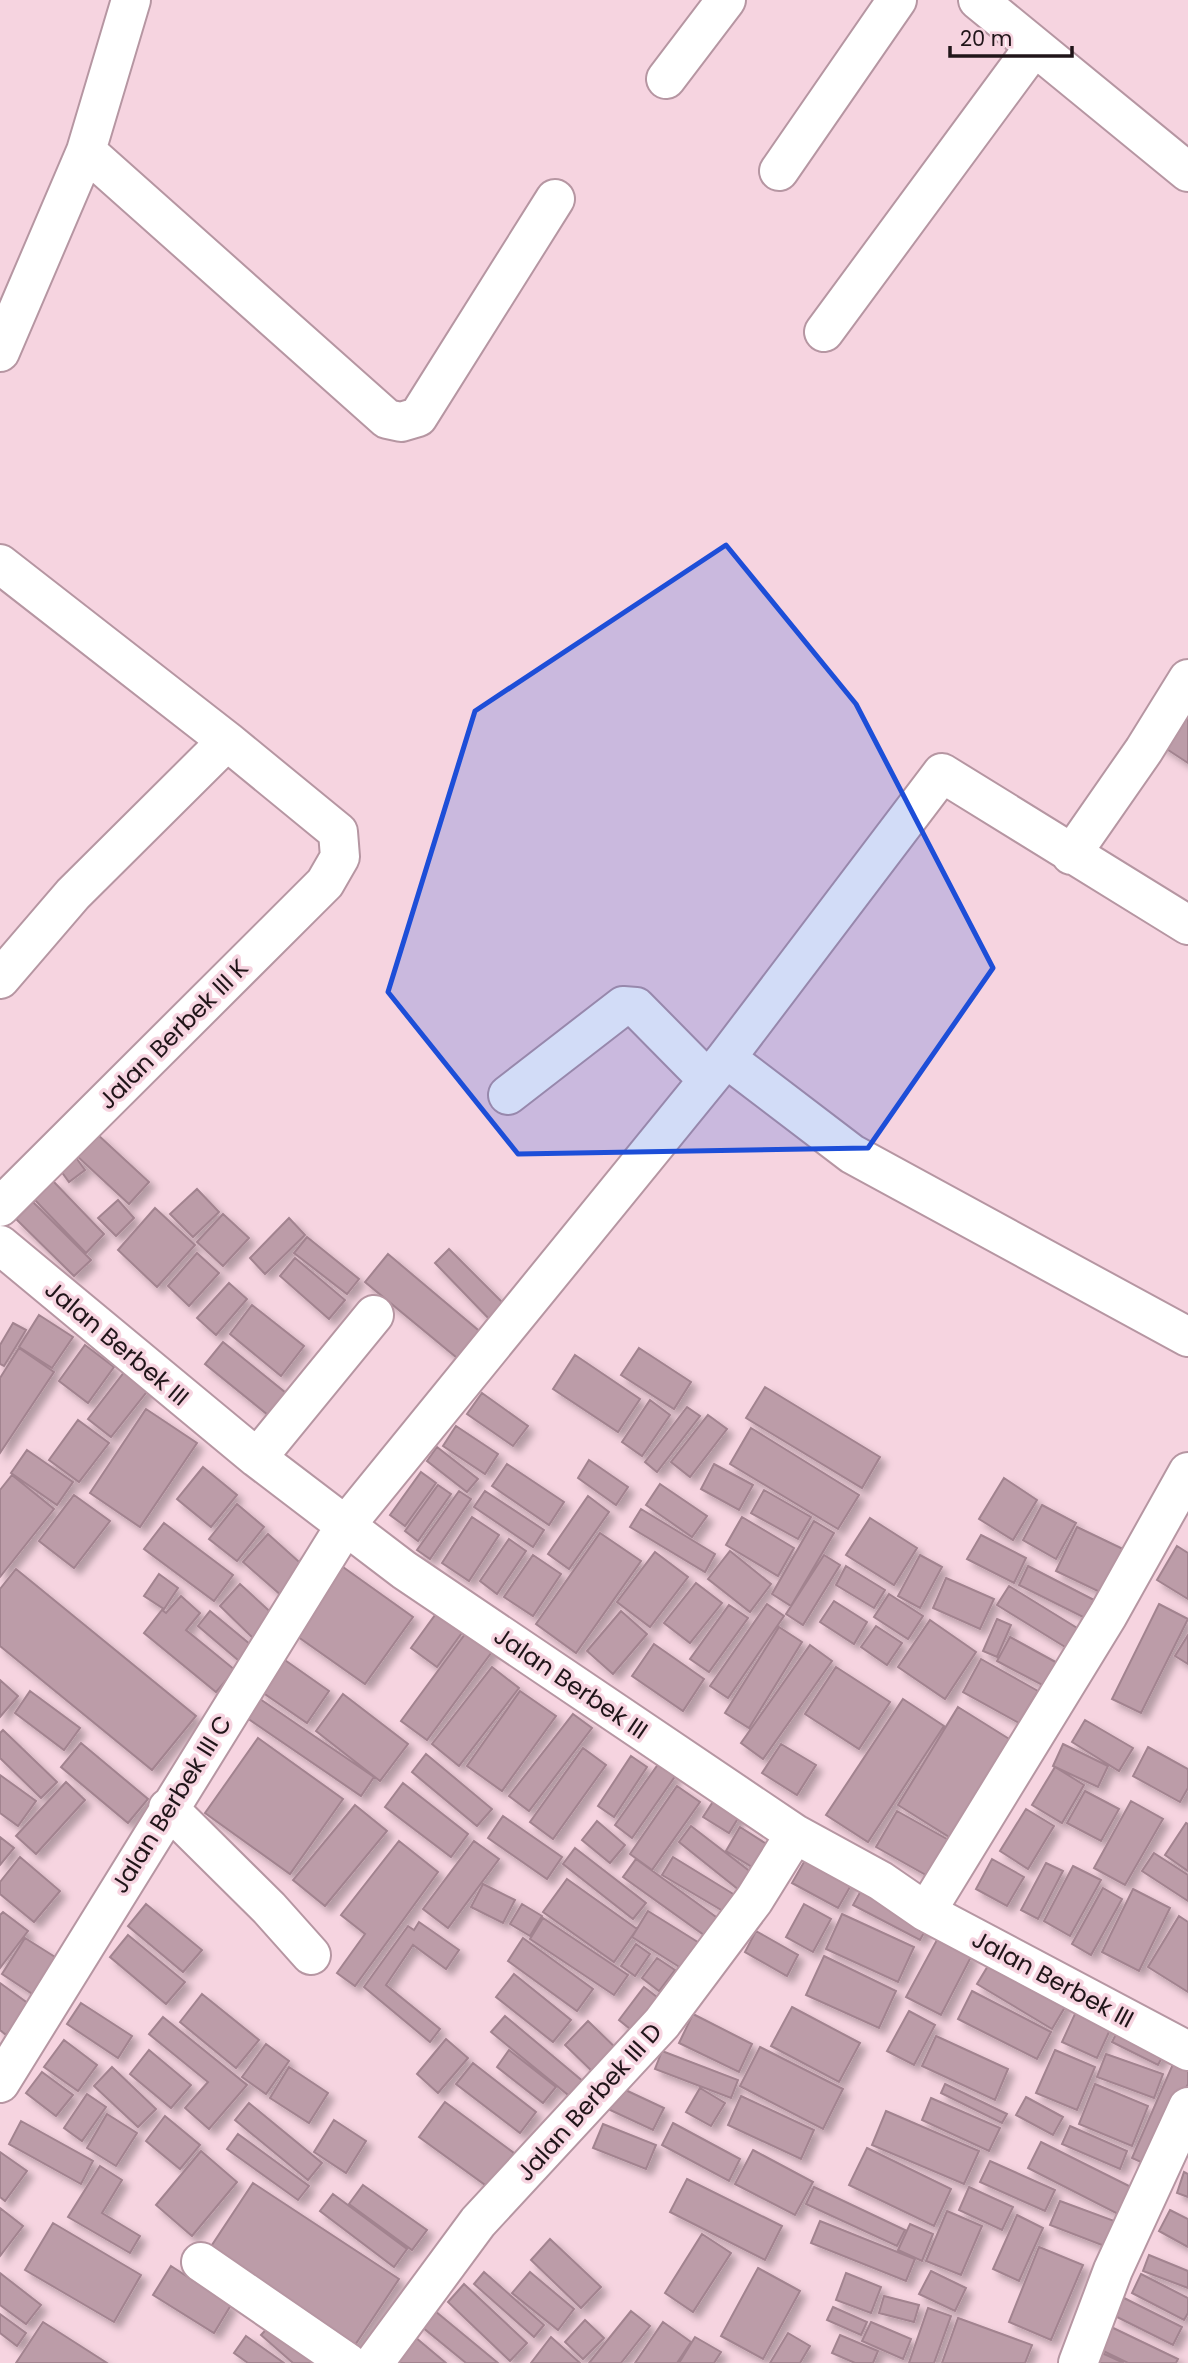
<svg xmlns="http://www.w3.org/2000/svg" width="1188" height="2363" viewBox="0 0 1188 2363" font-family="Poppins,sans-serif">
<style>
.building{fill:#bc9ca8;stroke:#a2838f;stroke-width:2;filter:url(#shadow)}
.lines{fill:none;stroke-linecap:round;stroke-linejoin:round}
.street-casing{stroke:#b696a2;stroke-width:42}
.street{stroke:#fff;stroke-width:38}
.marked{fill:#1d4ed8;fill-opacity:0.2;stroke:#1d4ed8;stroke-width:5;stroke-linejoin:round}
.labels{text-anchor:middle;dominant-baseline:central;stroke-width:7;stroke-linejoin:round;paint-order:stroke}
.street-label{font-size:24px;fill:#201519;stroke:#f6d4e0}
</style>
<defs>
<filter id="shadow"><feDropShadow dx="6" dy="6" stdDeviation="3.5" flood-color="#0004"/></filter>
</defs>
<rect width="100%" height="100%" fill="#f6d4e0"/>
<!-- building -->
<path class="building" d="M1188 694V763L1156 742Z
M97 1134 149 1182 129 1204 77 1156Z
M74 1155 85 1170 69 1182 58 1167Z
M53 1181 104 1234 86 1253 34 1199Z
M197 1189 219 1212 193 1237 170 1214Z
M118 1200 134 1218 116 1236 98 1218Z
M33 1202 91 1260 74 1276 16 1219Z
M155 1208 195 1245 157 1287 118 1250Z
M223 1214 249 1238 223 1266 197 1242Z
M289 1218 305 1235 265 1274 250 1258Z
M307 1237 359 1279 347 1294 294 1253Z
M449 1249 508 1308 493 1323 435 1263Z
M197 1253 219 1273 189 1306 168 1286Z
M388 1254 484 1335 462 1362 365 1282Z
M295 1258 345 1300 329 1319 280 1276Z
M229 1283 247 1299 216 1335 197 1318Z
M252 1305 304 1346 281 1376 230 1334Z
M39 1315 73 1337 52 1368 19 1347Z
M13 1323 26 1330 4 1366 0 1364V1345Z
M223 1342 286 1393 268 1415 205 1364Z
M85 1345 114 1367 88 1403 59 1381Z
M19 1348 54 1372 0 1453V1378Z
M639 1348 691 1382 674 1409 621 1375Z
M575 1355 640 1399 618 1432 553 1389Z
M125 1371 149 1389 111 1437 88 1419Z
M765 1387 880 1457 862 1488 746 1418Z
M482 1393 528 1426 513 1446 467 1414Z
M650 1400 670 1415 642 1456 622 1442Z
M687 1407 700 1416 657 1472 645 1462Z
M146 1409 197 1443 140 1527 90 1493Z
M708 1415 727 1429 690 1477 671 1462Z
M78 1420 109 1443 79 1482 49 1460Z
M456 1426 498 1454 485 1474 443 1446Z
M751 1428 859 1495 838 1529 730 1464Z
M437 1447 478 1479 467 1492 427 1461Z
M27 1450 73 1482 57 1505 11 1473Z
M589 1460 628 1487 616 1505 578 1478Z
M507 1464 564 1502 549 1525 492 1486Z
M714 1464 753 1485 739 1510 701 1489Z
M203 1467 237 1495 211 1527 177 1499Z
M421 1472 436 1483 405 1526 390 1515Z
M12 1475 54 1509 0 1577V1490Z
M1004 1478 1037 1500 1013 1540 979 1519Z
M660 1484 707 1516 692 1537 646 1505Z
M438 1485 451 1494 418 1541 405 1531Z
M764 1490 811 1517 798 1539 751 1513Z
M459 1491 471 1499 430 1559 417 1550Z
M485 1491 544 1530 533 1547 474 1507Z
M74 1495 110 1521 74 1568 39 1541Z
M588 1496 609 1512 569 1569 548 1554Z
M237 1504 264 1527 237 1561 209 1539Z
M1042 1505 1076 1523 1056 1559 1023 1540Z
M641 1509 715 1554 705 1572 630 1527Z
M472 1517 499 1535 469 1581 442 1563Z
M742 1517 794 1548 778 1576 726 1545Z
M870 1518 917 1548 894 1585 846 1555Z
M814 1521 834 1533 791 1606 772 1594Z
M164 1523 233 1575 214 1601 144 1549Z
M1077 1527 1123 1549 1102 1593 1056 1571Z
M600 1533 641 1561 576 1653 536 1624Z
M268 1534 307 1569 282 1596 243 1562Z
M981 1535 1026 1558 1014 1583 967 1559Z
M509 1539 526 1551 497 1594 480 1581Z
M1177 1546 1188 1553V1599L1157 1580Z
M730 1551 771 1584 750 1612 708 1579Z
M655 1552 688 1577 650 1627 617 1602Z
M533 1555 561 1574 533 1616 504 1597Z
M824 1555 840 1565 803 1625 786 1614Z
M920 1555 942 1567 920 1608 898 1596Z
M846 1566 885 1590 874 1608 836 1585Z
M1028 1566 1096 1601 1087 1619 1019 1585Z
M343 1567 413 1617 365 1684 294 1634Z
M16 1569 196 1716 152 1770 0 1646V1589Z
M159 1574 178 1588 164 1609 144 1596Z
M946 1578 994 1599 980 1629 933 1608Z
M696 1583 722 1603 690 1643 664 1623Z
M240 1584 277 1618 256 1641 220 1606Z
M1009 1586 1082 1631 1070 1650 997 1605Z
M889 1594 923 1616 908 1639 874 1617Z
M181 1596 200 1613 186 1630 235 1670 216 1692 144 1633 162 1610 166 1613Z
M834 1601 867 1622 854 1644 820 1622Z
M767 1604 784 1616 728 1698 710 1686Z
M1159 1604 1188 1619 1141 1713 1112 1699Z
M729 1605 748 1618 709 1672 690 1659Z
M210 1611 257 1650 245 1666 198 1626Z
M438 1611 464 1630 437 1667 411 1648Z
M621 1611 647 1634 613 1674 587 1651Z
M997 1619 1011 1625 997 1657 983 1651Z
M930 1620 976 1652 945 1699 898 1667Z
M471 1626 497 1645 427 1740 401 1721Z
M876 1626 902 1643 887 1665 861 1647Z
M779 1627 802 1642 749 1728 725 1713Z
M1188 1635V1664L1175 1656Z
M1010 1637 1061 1665 1048 1688 997 1661Z
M654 1644 704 1679 683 1711 632 1676Z
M810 1645 832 1661 763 1759 741 1743Z
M282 1658 329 1691 307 1723 259 1690Z
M981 1659 1038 1691 1019 1723 963 1692Z
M492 1667 519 1688 459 1766 432 1744Z
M836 1667 890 1702 859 1749 805 1714Z
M0 1680 18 1696 0 1717Z
M30 1691 80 1728 64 1750 15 1713Z
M520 1691 556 1716 502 1791 467 1766Z
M343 1694 408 1744 380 1781 316 1731Z
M260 1699 374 1777 361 1796 247 1718Z
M903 1699 944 1726 868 1842 826 1815Z
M958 1707 1014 1742 954 1840 898 1805Z
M573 1714 592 1728 529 1811 509 1796Z
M1085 1720 1133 1748 1119 1771 1072 1742Z
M3 1730 57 1782 41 1798 0 1758V1733Z
M258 1738 343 1799 290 1874 205 1813Z
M81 1743 148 1799 128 1823 61 1767Z
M781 1744 816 1765 797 1795 762 1773Z
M1063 1744 1108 1766 1098 1787 1053 1766Z
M1148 1747 1188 1769V1788L1180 1802 1133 1776Z
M583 1748 606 1765 553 1839 530 1822Z
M426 1754 492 1809 477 1826 412 1772Z
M631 1756 647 1767 614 1817 598 1806Z
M659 1763 676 1775 632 1838 615 1825Z
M1055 1767 1084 1785 1062 1823 1032 1805Z
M0 1775 36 1801 18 1826 0 1813Z
M66 1782 85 1800 36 1854 16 1836Z
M403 1783 468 1834 451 1857 385 1807Z
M677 1786 700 1802 652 1870 630 1854Z
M720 1791 745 1807 729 1833 703 1817Z
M1085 1791 1119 1809 1101 1841 1067 1823Z
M1131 1801 1163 1819 1125 1885 1094 1868Z
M355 1805 387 1831 325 1906 293 1880Z
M1026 1809 1054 1826 1028 1869 1000 1851Z
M897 1811 954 1843 933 1879 876 1847Z
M503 1816 562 1857 547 1879 488 1838Z
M597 1821 625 1845 610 1863 582 1840Z
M1186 1823 1188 1824V1871L1165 1855Z
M691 1826 752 1873 739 1890 679 1842Z
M740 1827 779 1852 765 1875 726 1851Z
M0 1837 14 1848 0 1865Z
M399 1841 438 1872 355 1986 337 1973 365 1934 341 1915Z
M474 1841 499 1859 448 1928 423 1909Z
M575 1848 646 1903 633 1919 563 1864Z
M1154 1853 1188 1875V1901L1142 1871Z
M808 1855 854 1880 838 1908 792 1883Z
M20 1857 60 1891 34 1922 0 1894V1882Z
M673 1857 743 1900 733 1917 662 1875Z
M636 1859 723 1922 711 1940 623 1877Z
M992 1859 1024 1877 1007 1906 976 1889Z
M1046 1863 1063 1871 1038 1919 1021 1910Z
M1073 1866 1101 1880 1070 1936 1044 1921Z
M567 1879 637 1929 614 1962 543 1912Z
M483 1884 515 1900 503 1923 471 1907Z
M863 1887 930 1922 920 1940 853 1905Z
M1103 1888 1122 1899 1091 1955 1072 1944Z
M1133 1889 1170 1908 1139 1971 1102 1952Z
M146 1904 202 1950 183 1972 128 1926Z
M522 1904 542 1916 530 1936 510 1924Z
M804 1904 831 1919 813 1952 786 1937Z
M648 1911 709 1949 692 1975 632 1937Z
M3 1912 28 1931 0 1968V1915Z
M842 1914 914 1947 898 1982 826 1949Z
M1179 1916 1188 1922V1992L1148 1967Z
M543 1918 628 1975 614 1995 530 1939Z
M419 1922 459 1950 446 1969 413 1945 386 1985 440 2029 430 2042 364 1987 408 1926 414 1930Z
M756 1931 798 1955 787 1976 745 1952Z
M128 1935 185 1982 166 2004 110 1957Z
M25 1938 63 1962 40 1999 2 1974Z
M523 1938 593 1989 577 2011 508 1961Z
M938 1938 972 1955 941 2015 906 1997Z
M636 1944 650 1954 635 1976 621 1966Z
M824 1956 896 1991 879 2028 806 1995Z
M994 1956 1068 2002 1052 2029 977 1984Z
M657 1958 675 1970 659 1991 642 1978Z
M514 1974 571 2020 553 2042 496 1997Z
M0 1983 29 2004 6 2035 0 2030Z
M644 1987 666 2004 640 2037 619 2020Z
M972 1991 1051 2032 1037 2059 958 2019Z
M202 1994 259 2040 236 2068 180 2022Z
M81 2003 132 2036 118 2058 67 2024Z
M1080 2003 1115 2019 1097 2058 1062 2042Z
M792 2007 860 2043 839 2082 771 2046Z
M909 2011 935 2025 914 2065 887 2051Z
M693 2014 752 2044 739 2072 679 2043Z
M505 2016 585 2083 573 2099 491 2032Z
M163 2017 247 2085 209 2129 185 2108 208 2082 149 2034Z
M588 2021 621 2053 598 2077 565 2045Z
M1122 2022 1168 2046 1158 2065 1112 2042Z
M936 2036 1008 2069 995 2100 922 2066Z
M446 2039 468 2058 438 2093 417 2074Z
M64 2040 97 2065 78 2091 44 2067Z
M266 2044 289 2061 266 2094 242 2077Z
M760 2047 843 2089 823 2129 740 2086Z
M149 2050 191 2085 171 2108 130 2074Z
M509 2050 556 2087 543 2103 497 2067Z
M1055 2050 1095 2067 1077 2110 1036 2093Z
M662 2051 738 2080 731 2098 655 2069Z
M1106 2054 1163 2074 1154 2098 1097 2077Z
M473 2063 536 2112 520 2133 456 2084Z
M1173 2064 1188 2071V2084L1152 2167 1132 2158Z
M112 2067 156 2109 138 2127 94 2086Z
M289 2067 328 2093 309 2123 270 2098Z
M42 2072 73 2095 56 2116 26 2093Z
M945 2084 1007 2114 1002 2123 941 2093Z
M1095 2084 1148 2106 1132 2146 1079 2124Z
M619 2087 664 2108 653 2130 608 2109Z
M700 2088 725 2103 711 2126 686 2112Z
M87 2094 106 2107 82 2141 64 2128Z
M741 2096 814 2130 801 2159 728 2125Z
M1026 2097 1063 2117 1053 2135 1016 2115Z
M931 2098 1000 2128 989 2151 922 2120Z
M445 2102 514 2153 488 2187 419 2137Z
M249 2103 322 2163 308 2180 235 2120Z
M886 2111 979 2151 964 2184 872 2145Z
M107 2114 137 2133 116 2166 87 2148Z
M165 2116 200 2145 180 2169 146 2141Z
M334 2120 366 2141 346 2173 314 2152Z
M21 2121 93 2161 81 2184 9 2144Z
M673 2123 740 2159 729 2181 662 2145Z
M603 2124 656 2145 646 2169 593 2148Z
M1070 2126 1127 2151 1120 2169 1062 2144Z
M238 2134 309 2186 298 2200 227 2149Z
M1041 2142 1133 2188 1120 2215 1028 2168Z
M867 2148 951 2189 934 2226 849 2185Z
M753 2150 813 2182 795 2215 735 2184Z
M201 2151 237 2182 192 2236 156 2205Z
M0 2152 27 2171 5 2201 0 2197Z
M990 2161 1055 2190 1045 2211 980 2182Z
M100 2166 122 2180 102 2213 140 2236 130 2253 68 2217Z
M1184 2172 1188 2174V2197L1177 2193Z
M687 2179 782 2226 765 2260 670 2212Z
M253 2183 399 2279 353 2348 208 2251Z
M363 2185 427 2230 412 2250 349 2204Z
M814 2187 905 2230 897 2246 806 2204Z
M969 2187 1013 2207 1002 2230 959 2210Z
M333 2194 407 2249 394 2267 320 2211Z
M1060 2201 1117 2222 1107 2247 1050 2225Z
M0 2208 23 2226 0 2256Z
M1170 2210 1188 2219V2247L1159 2231Z
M947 2211 982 2226 961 2275 926 2261Z
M1017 2215 1043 2228 1019 2281 993 2269Z
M820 2221 915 2259 906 2281 811 2243Z
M53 2223 141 2275 114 2322 25 2270Z
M910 2224 933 2234 922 2261 898 2250Z
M702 2234 731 2253 693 2312 665 2293Z
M550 2239 601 2287 581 2308 531 2260Z
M1039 2247 1083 2265 1051 2340 1009 2322Z
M1149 2255 1188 2271V2288L1143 2271Z
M171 2266 231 2305 214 2333 153 2295Z
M758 2268 800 2291 763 2359 721 2336Z
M931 2271 966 2288 955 2311 919 2294Z
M484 2272 544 2325 534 2337 474 2284Z
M530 2272 574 2309 558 2330 512 2293Z
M0 2273 41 2305 26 2324 0 2305Z
M846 2273 881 2287 871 2313 836 2300Z
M1141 2274 1188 2298V2313L1184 2320 1132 2293Z
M464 2284 527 2343 510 2361 448 2302Z
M884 2296 919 2305 914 2322 879 2313Z
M1124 2298 1182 2327 1173 2345 1115 2316Z
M429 2306 498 2363H466L416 2322Z
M833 2307 867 2322 861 2335 827 2320Z
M928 2308 951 2316 934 2363H909Z
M631 2311 650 2326 621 2363H589Z
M0 2314 26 2333 17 2346 0 2333Z
M277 2318 314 2363H293L261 2335Z
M958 2318 1032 2345 1025 2363H942Z
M585 2320 604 2338 583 2359 565 2342Z
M43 2322 107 2363H16Z
M663 2322 691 2342 677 2363H635Z
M871 2322 911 2339 903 2359 862 2341Z
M1107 2325 1178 2359 1176 2363H1128L1097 2348Z
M788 2333 810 2346 800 2363H770Z
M840 2335 878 2351 873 2363H855L832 2353Z
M246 2336 284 2363H248L234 2353Z
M415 2337 446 2363H393Z
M551 2337 580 2363H531Z
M695 2337 721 2352 714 2363H679Z
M1102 2353 1124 2363H1097Z"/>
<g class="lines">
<!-- street casing -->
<g class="street-casing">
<path id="street" d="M978 0 1188 172
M666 79 726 0
M86 151 387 419 401 422 418 417 555 199
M779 171 897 0
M824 332 1034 47
M0 352 86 151 131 0
M0 564 227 741 338 832 340 857 325 883 0 1207
M1071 855 1144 750 1188 679
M0 979 73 894 227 741
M726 1058 942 773 1188 925
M508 1095 623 1006 636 1007 708 1080
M0 1245 257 1458 404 1570 795 1834 881 1881 926 1912 1188 2051
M257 1458 374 1315
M168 1808 269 1908 311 1955
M926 1912 1108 1615 1188 1472
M0 2083 345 1526 726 1058 852 1154 1188 1337
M201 2262 348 2363
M374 2363 478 2222 662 2023 754 1900 795 1834
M1078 2363 1113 2270 1188 2107"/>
</g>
<!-- street -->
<use href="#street" class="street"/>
</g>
<!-- marked area -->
<path class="marked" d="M726 545 856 704 993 968 868 1148 518 1154 388 992 475 711Z"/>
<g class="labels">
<!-- street labels -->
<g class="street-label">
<text transform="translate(173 1034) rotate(-45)">Jalan Berbek III K</text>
<text transform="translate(117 1343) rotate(40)">Jalan Berbek III</text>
<text transform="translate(571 1683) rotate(34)">Jalan Berbek III</text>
<text transform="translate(171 1804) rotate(-58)">Jalan Berbek III C</text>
<text transform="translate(1053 1979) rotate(28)">Jalan Berbek III</text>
<text transform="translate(589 2102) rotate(-48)">Jalan Berbek III D</text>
</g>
</g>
<!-- scale -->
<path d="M950 46v10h122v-10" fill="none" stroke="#201519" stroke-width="3.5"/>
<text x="960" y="46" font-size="21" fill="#201519" stroke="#f6d4e0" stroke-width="5" paint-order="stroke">20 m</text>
</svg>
